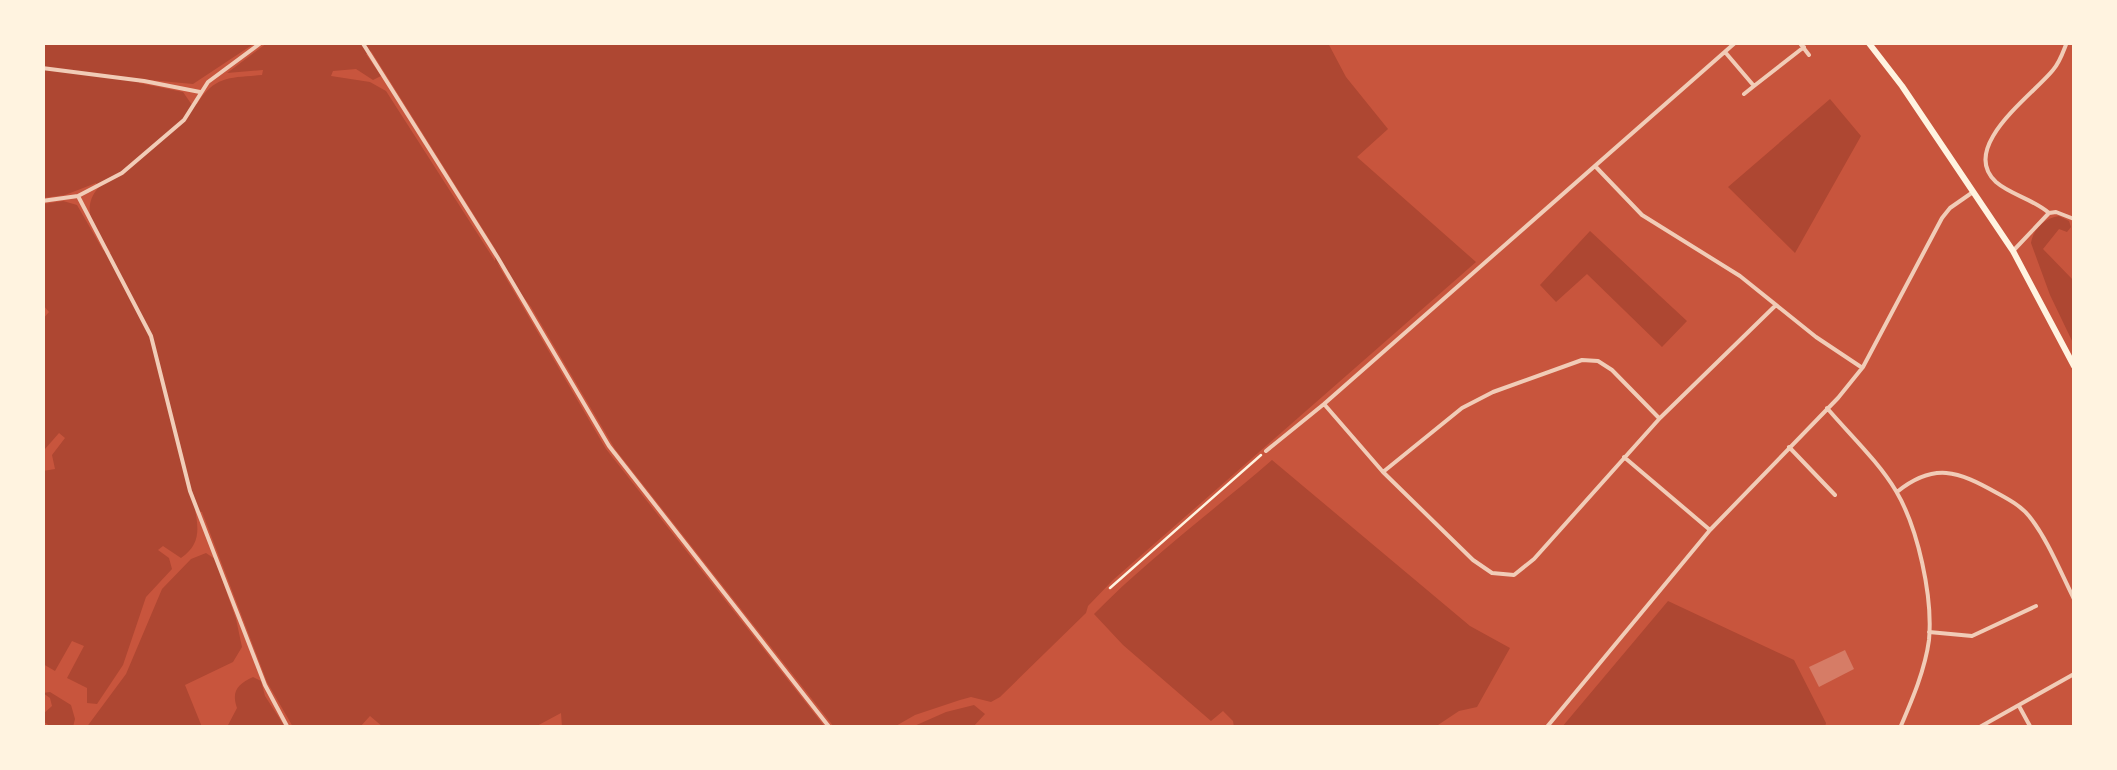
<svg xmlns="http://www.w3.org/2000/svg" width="2117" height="770" viewBox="0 0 2117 770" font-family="'Work Sans',sans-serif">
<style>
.green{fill:#ae4732;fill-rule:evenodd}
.building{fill:#d67c66}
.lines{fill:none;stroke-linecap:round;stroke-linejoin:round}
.path{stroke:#fff3e0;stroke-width:2.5}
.minor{stroke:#f1ccb7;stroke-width:4}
.secondary{stroke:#fff3e0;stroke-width:6}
</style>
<rect width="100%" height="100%" fill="#c8553d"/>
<!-- green -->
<path class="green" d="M43 43H255L193 84 139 79V83L183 92 192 105 197 104C215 75 231 78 262 75L263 70 227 73 267 43H1328L1346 77 1388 129 1357 157 1476 262 1113 580 1088 606 1086 613 1000 697 991 702 971 697 960 700 915 715 894 727H834L615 449 531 307 496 261 606 449 825 727H562L561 713 535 727H383L370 716 360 727H293L267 682 202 512 195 510C199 530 200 545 181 558L163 546 158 550 169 558 172 569 146 597 123 665 97 704 87 703V688L67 678 84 646 72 641 55 671 43 664V471L55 469 52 455 65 438 59 433 45 449 43 447 42 320 49 312 43 305V256L45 253 43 249V204L63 201 77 205 103 250 111 253C97 232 78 210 99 187L96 183 65 195 43 198ZM371 51 496 250 495 261 386 91 370 82 331 76 333 71 356 69 373 80 381 76 366 54Z
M1830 99 1861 136 1795 253 1728 187Z
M2059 216 2069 221 2071 227 2067 232 2059 229 2043 249 2074 281V345L2050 295 2031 243C2033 229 2045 218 2059 216Z
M1590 231 1687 321 1662 347 1587 274 1556 302 1540 285Z
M1272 460 1470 626 1510 648 1477 707 1459 711 1435 727H1234L1233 721 1223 711 1211 721 1123 645 1094 614C1149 558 1213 511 1272 460Z
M206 553 215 559 236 619 242 647 233 662 185 685 202 727 86 728 126 674 162 589 191 559Z
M1668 601 1794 660 1826 723 1825 727H1562Z
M253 677 261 681 265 696 285 727H227L237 708C231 691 238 684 253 677Z
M50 692 71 705 75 719 73 727H51L43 721V714L52 706 50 698 43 693Z
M974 705 985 714 973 727H912L946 712Z"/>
<!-- building -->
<path class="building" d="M1845 650 1854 669 1819 687 1809 667Z"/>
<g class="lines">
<!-- path -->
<path class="path" d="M1110 588 1261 455"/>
<!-- minor -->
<path class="minor" d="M362 42 498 258 609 446 830 728
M1799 42 1809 55
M1725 52 1754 86 1804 47
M42 68 144 81 200 92
M1744 94 1754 86
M1595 166 1642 215 1740 276 1816 337 1861 367
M78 196 151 336 190 491 265 685 288 728
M42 201 78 196 122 173 184 120 208 82 262 42
M2049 213C2033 199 2011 195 1996 182 1958 147 2033 95 2053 70 2060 62 2063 52 2067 42
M2013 251 2049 213 2056 212 2074 219
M1324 404 1383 472 1473 560 1492 573 1514 575 1534 559 1660 418 1776 305
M1827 408C1850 435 1878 461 1896 491 1918 528 1933 597 1929 640 1925 670 1912 700 1900 728
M1789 447 1835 495
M1266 451 1324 404 1736 42
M1624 457 1710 530
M1383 472 1462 408 1493 392 1582 360 1598 361 1612 370 1658 417
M1897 492C1934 462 1958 471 1997 493 2008 499 2021 506 2029 516 2048 540 2060 571 2074 599
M1929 632 1972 636 2036 606
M2019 706 2031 728
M1546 728 1710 530 1838 398 1863 367 1942 218 1950 208 1973 192
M1978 728 2074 674"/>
<!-- secondary -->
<path class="secondary" d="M1868 42 1902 86 2013 251 2074 366"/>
</g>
<!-- border -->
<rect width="2117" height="770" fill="none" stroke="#fff3e0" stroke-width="90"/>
</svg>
